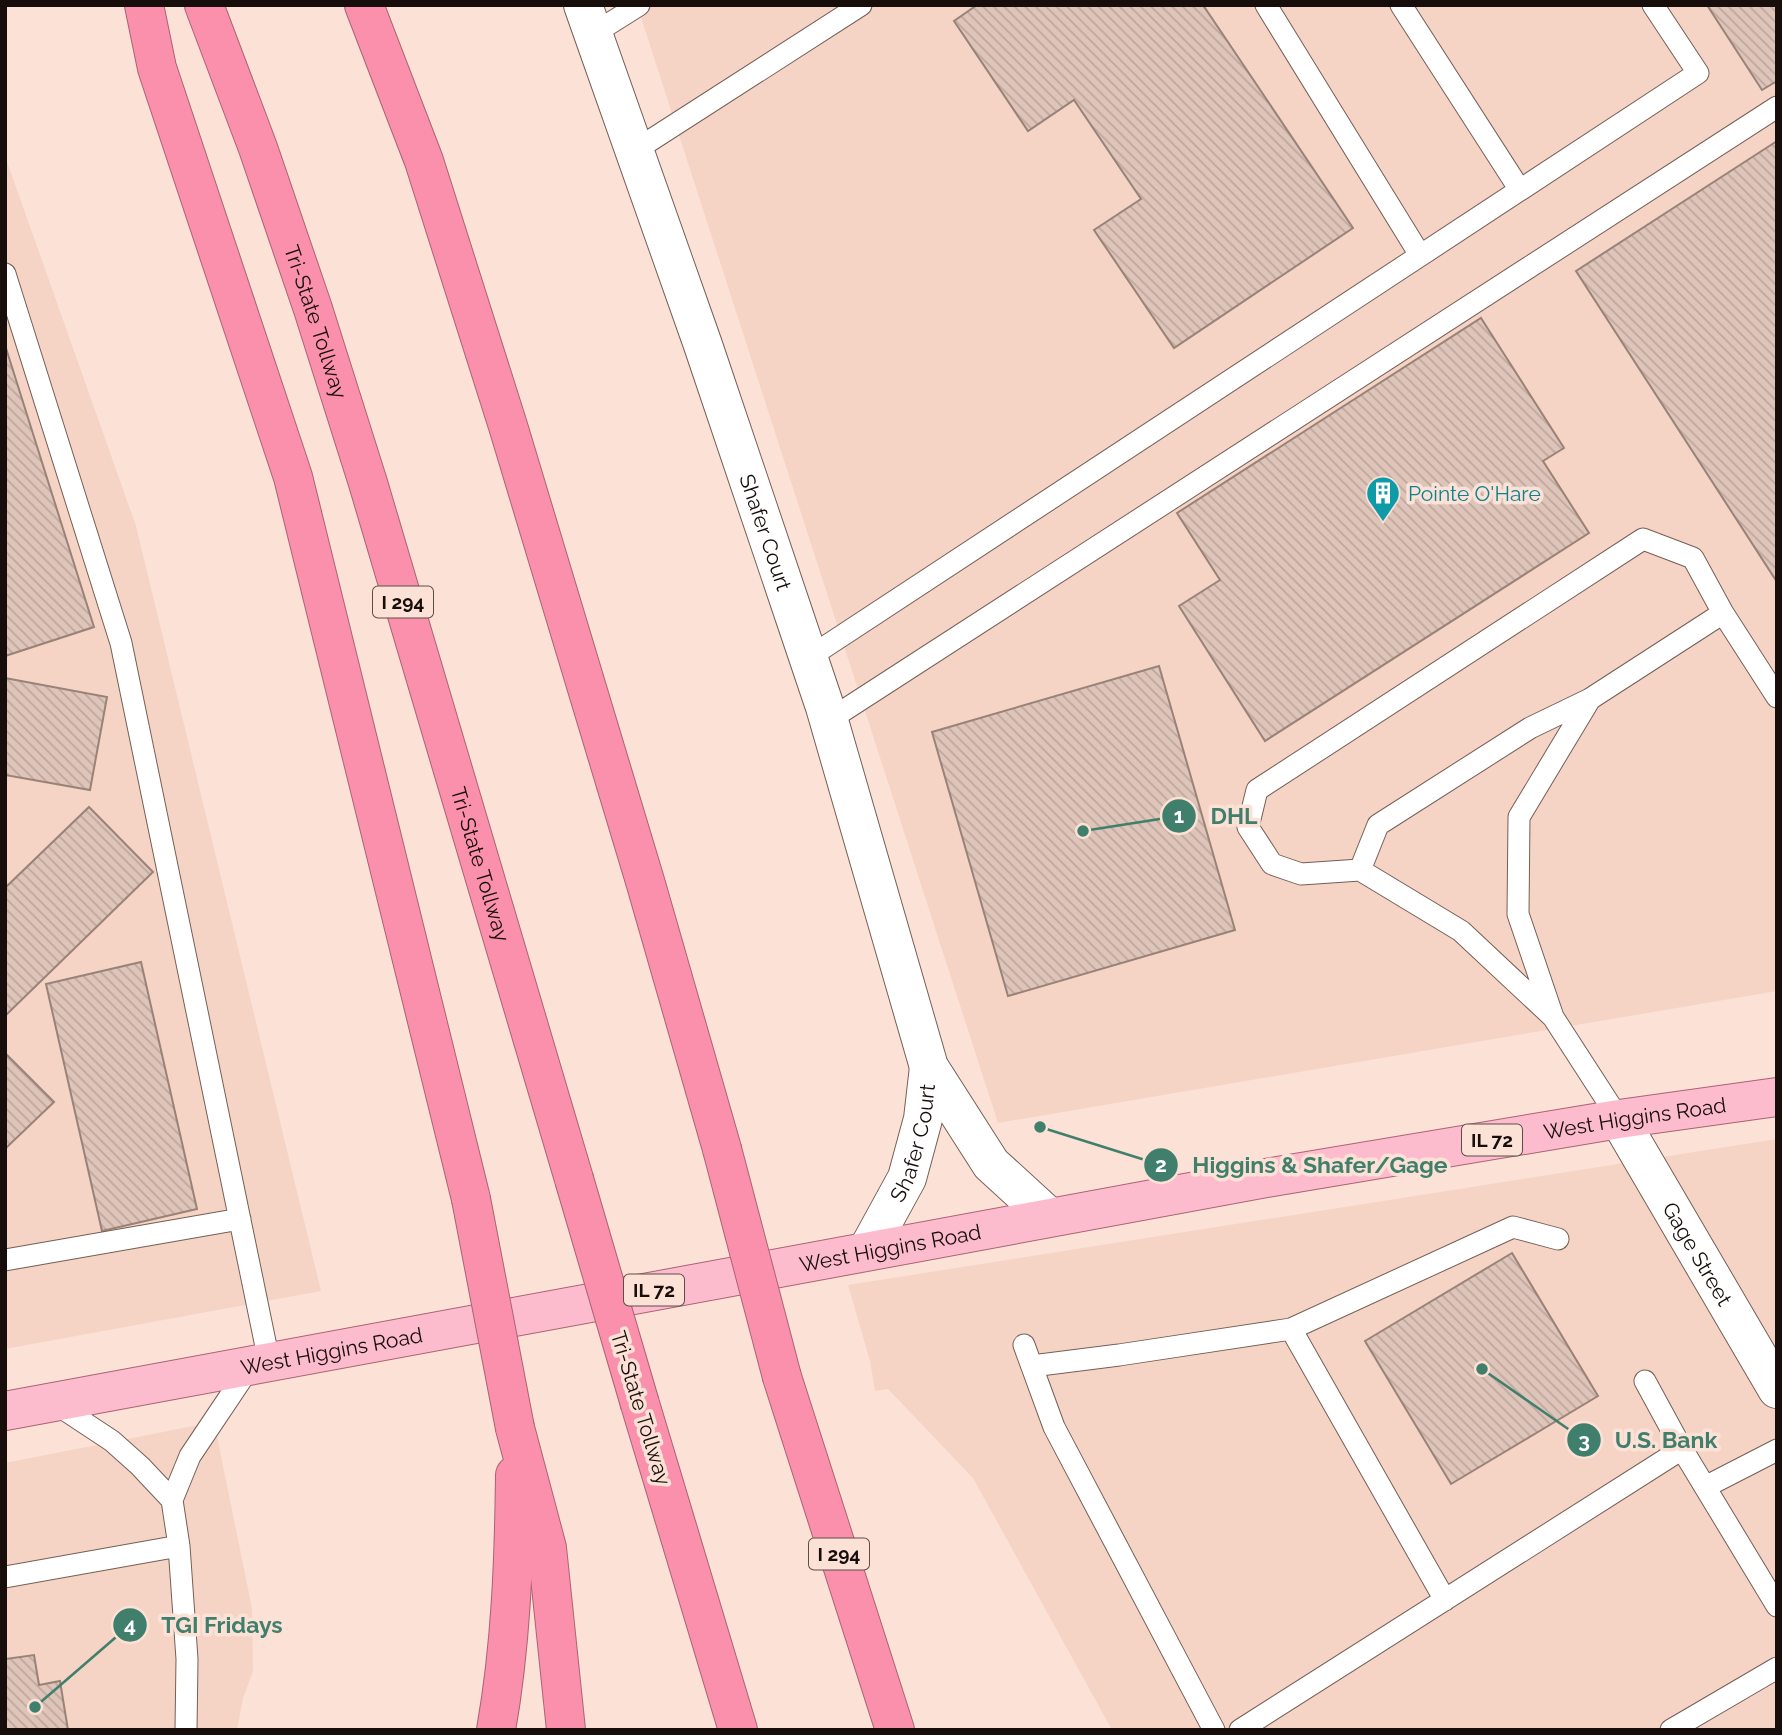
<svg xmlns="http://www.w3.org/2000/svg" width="1782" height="1735" viewBox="0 0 1782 1735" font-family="Raleway,sans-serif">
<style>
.built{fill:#f5d4c5}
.building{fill:url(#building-back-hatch);stroke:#998277;stroke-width:2}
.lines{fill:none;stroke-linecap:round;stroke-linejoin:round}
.lane-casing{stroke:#755f55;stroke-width:23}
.street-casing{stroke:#755f55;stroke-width:40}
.primary-casing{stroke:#ab6274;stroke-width:40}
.highway-casing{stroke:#ab6274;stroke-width:40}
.lane{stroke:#fff;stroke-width:21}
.street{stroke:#fff;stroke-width:38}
.primary{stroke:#fdbcce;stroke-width:38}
.highway{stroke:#fb90ad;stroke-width:38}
.highway-bridge-casing{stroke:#ab6274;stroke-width:40;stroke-linecap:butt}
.highway-bridge{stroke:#fb90ad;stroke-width:38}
.labels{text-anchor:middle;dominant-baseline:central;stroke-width:7;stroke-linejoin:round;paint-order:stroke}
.shield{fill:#fce1d6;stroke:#5c4d48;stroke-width:2}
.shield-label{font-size:19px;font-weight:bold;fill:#170e0b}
.street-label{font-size:21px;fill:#170e0b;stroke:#fce1d6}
.culture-label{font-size:21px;fill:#0d838f;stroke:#fce1d6;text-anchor:start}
.leader{fill:none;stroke:#407f6c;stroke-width:2.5}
.callout-dot{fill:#407f6c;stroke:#fce1d6;stroke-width:2.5}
.mark-label{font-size:21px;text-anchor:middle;font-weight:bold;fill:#fff}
.callout-label{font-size:23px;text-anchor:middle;font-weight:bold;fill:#407f6c;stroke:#fce1d6;stroke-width:7;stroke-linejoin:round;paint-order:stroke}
</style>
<defs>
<pattern id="building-back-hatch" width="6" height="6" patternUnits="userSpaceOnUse" patternTransform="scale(1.75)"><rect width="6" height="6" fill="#dec4b9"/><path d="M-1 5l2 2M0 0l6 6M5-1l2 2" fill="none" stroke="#bea79e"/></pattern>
</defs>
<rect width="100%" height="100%" fill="#fce1d6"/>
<!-- built -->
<path class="built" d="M637 5H1777V991L998 1123Z
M5 156 136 526 321 1291 5 1349Z
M1777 1139V1730H1112L973 1478 888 1389 875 1391 870 1361 848 1285Z
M214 1422 252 1608 253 1671 243 1698 237 1730H5V1463Z"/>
<!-- building -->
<path class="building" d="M977 5H1203L1353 228 1174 348 1094 230 1141 199 1074 100 1028 131 954 21Z
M1707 5H1777V81L1762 90Z
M1777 141V582L1576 271Z
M1481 318 1564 448 1543 461 1589 533 1265 741 1179 606 1220 580 1177 513Z
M5 345 94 627 5 656Z
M1159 666 1235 930 1008 996 932 732Z
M5 678 107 697 90 790 5 775Z
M89 807 153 872 5 1016V888Z
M141 962 197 1209 102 1231 46 984Z
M5 1053 54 1102 5 1149Z
M1512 1253 1598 1396 1451 1484 1365 1341Z
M34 1655 39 1685 60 1681 68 1730H5V1659Z"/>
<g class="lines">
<!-- lane casing -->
<g class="lane-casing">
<path id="lane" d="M1266 5 1420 255
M1401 5 1520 190
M593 34 639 5
M634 151 861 5
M5 274 121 643 269 1361
M808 658 1698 73 1653 5
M1590 699 1519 817 1518 914 1553 1017 1619 1119
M829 720 1777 107
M1360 870 1378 825 1530 728 1590 699 1723 613 1777 697
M1553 1017 1461 931 1360 870 1301 874 1272 864 1248 827 1257 790 1643 539 1693 558 1723 613
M5 1260 240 1219
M1291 1329 1445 1600
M1024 1345 1054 1427 1214 1730
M1032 1366 1119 1355 1291 1329 1513 1227 1558 1239
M1645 1381 1682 1449
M53 1402 112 1441 140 1466 172 1500
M1705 1487 1777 1450
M179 1546 172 1500 190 1456 251 1365
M5 1577 179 1546 187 1659 186 1730
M1240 1730 1682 1449 1777 1606
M1671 1730 1777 1668"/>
</g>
<!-- street casing -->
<g class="street-casing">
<g id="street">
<path id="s1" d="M583 5 703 345 825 707 929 1067 991 1164 1049 1217"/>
<path id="s2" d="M1619 1119 1777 1389"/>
<path id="s3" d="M867 1251 907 1178 923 1119 929 1067"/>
</g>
</g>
<!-- primary casing -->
<g class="primary-casing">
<g id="primary">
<path id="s4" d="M5 1411 1272 1177 1619 1119 1777 1097"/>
</g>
</g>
<!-- highway casing -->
<g class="highway-casing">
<g id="highway">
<path d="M144 5 157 68 293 477 471 1199"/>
<path id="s5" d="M204 5 258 148 313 309 368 483 574 1179"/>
<path d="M364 5 424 161 508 426 645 881 722 1149"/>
<path d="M782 1377 895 1730"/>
<path d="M640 1404 738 1730"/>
<path d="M515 1428 547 1548 566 1730"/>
<path d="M496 1730C511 1646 514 1560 515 1475"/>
</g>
</g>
<!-- lane -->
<use href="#lane" class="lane"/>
<!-- street -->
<use href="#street" class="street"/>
<!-- primary -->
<use href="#primary" class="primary"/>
<!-- highway -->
<use href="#highway" class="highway"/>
<!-- highway-bridge casing -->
<g class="highway-bridge-casing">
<path id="highway-bridge" d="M722 1149 782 1377
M574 1179 640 1404
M471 1199 515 1428"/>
</g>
<!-- highway-bridge -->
<use href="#highway-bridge" class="highway-bridge"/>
</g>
<!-- icons -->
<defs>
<g id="building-pin" transform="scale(1.75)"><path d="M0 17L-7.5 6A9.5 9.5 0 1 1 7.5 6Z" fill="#0f9aa8" stroke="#fce1d6"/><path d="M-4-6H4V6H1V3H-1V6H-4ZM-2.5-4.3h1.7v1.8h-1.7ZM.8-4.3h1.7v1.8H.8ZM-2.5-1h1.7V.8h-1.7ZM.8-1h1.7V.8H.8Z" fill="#fff"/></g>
</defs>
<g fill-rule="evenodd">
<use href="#building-pin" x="1383" y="493"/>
</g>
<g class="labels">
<!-- shield labels -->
<g class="shield">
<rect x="373" y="586.5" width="60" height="31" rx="5"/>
<rect x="1462" y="1124.5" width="60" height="31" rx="5"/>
<rect x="624" y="1274.5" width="60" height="31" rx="5"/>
<rect x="809" y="1538.5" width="60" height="31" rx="5"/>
</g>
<g class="shield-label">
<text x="403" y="602">I 294</text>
<text x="1492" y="1140">IL 72</text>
<text x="654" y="1290">IL 72</text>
<text x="839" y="1554">I 294</text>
</g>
<!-- street labels -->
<g class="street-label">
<text stroke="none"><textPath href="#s5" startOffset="336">Tri-State Tollway</textPath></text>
<text stroke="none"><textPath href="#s1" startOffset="558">Shafer Court</textPath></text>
<text stroke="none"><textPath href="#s5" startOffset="903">Tri-State Tollway</textPath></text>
<text stroke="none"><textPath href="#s4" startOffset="1656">West Higgins Road</textPath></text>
<text stroke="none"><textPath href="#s3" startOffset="119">Shafer Court</textPath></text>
<text stroke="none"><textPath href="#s4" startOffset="900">West Higgins Road</textPath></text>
<text stroke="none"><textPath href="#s2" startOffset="156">Gage Street</textPath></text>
<text stroke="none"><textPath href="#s4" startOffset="332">West Higgins Road</textPath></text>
<text transform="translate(641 1408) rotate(73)">Tri-State Tollway</text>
</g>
<!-- culture labels -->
<g class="culture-label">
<text x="1408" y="493">Pointe O'Hare</text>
</g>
</g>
<!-- callouts -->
<path class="leader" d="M1083 831L1179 816M1040 1127L1161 1165M1482 1369L1584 1440M35 1707L130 1625"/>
<g class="callout-dot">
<circle cx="1083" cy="831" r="7"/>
<circle cx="1040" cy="1127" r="7"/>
<circle cx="1482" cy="1369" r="7"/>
<circle cx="35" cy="1707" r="7"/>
<circle cx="1179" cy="816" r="18"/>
<circle cx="1161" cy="1165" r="18"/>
<circle cx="1584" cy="1440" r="18"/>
<circle cx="130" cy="1625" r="18"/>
</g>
<g class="mark-label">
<text x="1179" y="823">1</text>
<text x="1161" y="1172">2</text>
<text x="1584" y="1448">3</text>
<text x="130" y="1632">4</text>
</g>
<g class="callout-label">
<text x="1234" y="824">DHL</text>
<text x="1320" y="1173">Higgins &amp; Shafer/Gage</text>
<text x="1666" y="1448">U.S. Bank</text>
<text x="222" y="1633">TGI Fridays</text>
</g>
<!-- border -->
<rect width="1782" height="1735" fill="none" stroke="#170e0b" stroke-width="14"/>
</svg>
